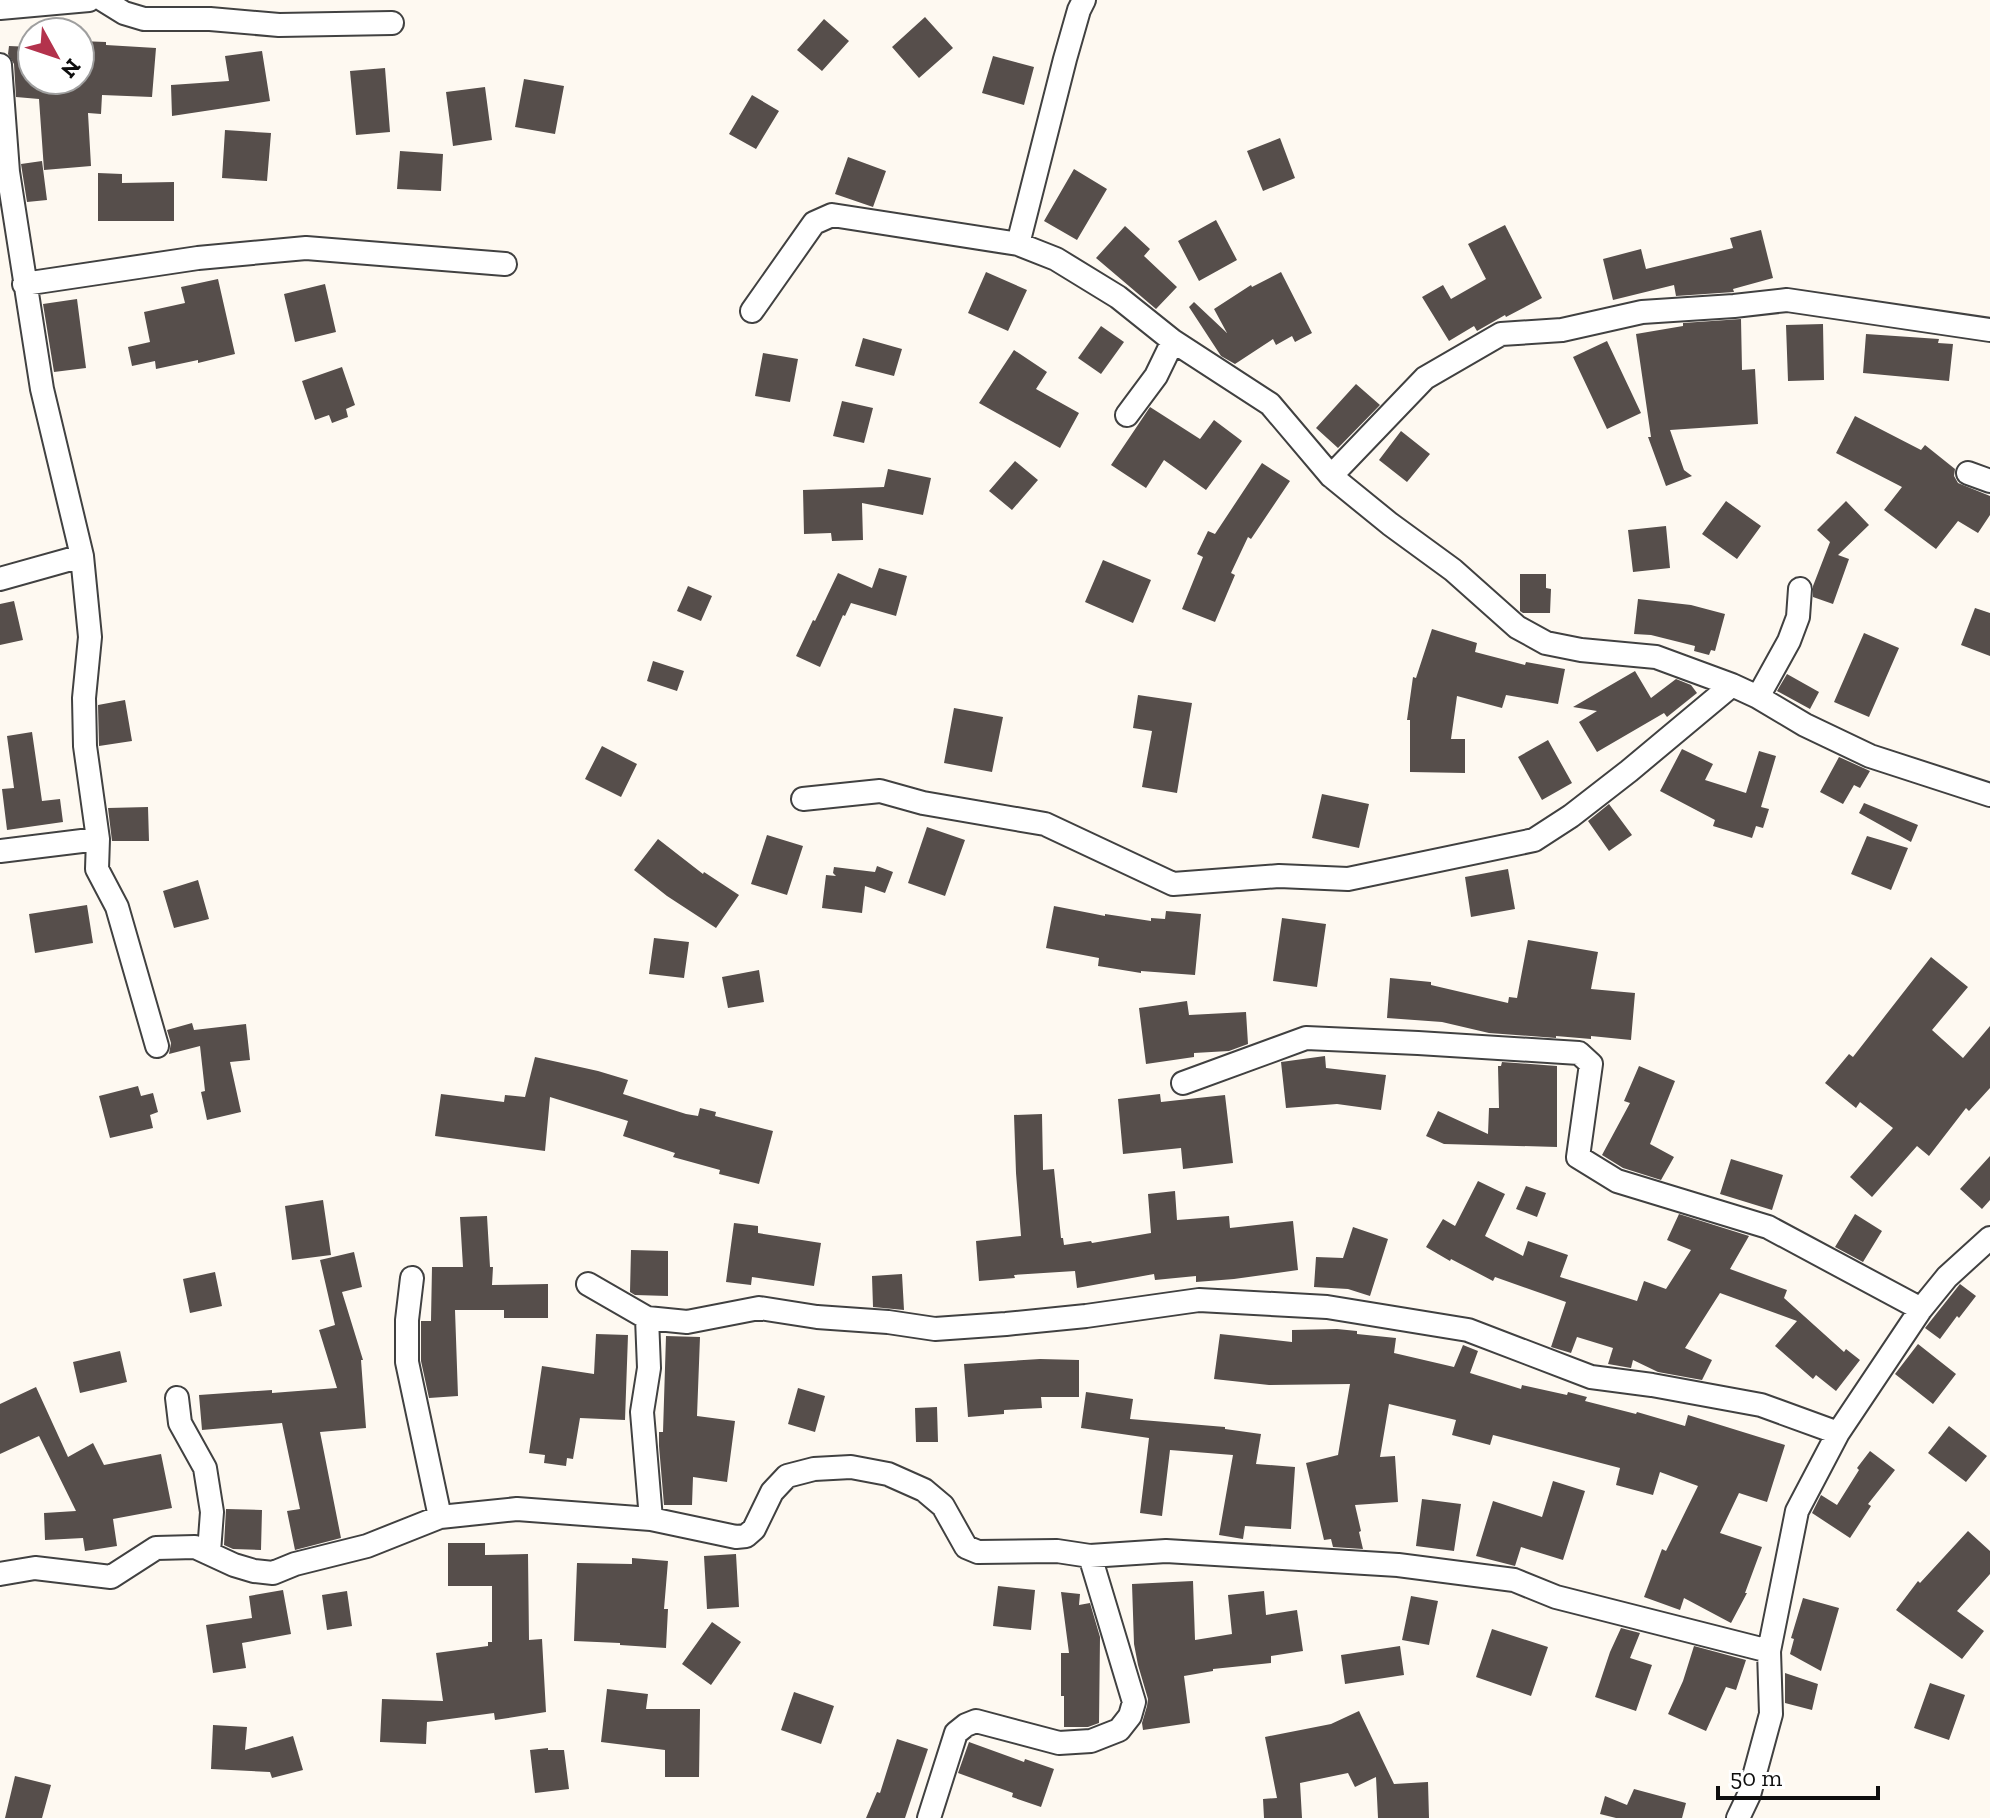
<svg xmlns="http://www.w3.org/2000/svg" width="1990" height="1818" viewBox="0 0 1990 1818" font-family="'Zilla Slab',serif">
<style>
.building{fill:#564e4b}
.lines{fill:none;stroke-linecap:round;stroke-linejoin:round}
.street-casing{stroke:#414141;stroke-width:26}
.street{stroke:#fff;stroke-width:22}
</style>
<rect width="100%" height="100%" fill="#fef9f1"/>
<!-- building -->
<path class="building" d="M925 17 953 48 919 78 892 47Z
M824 19 849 41 822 71 797 50Z
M80 41 106 42V45L156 48 152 97 102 95 101 114 88 113 91 166 44 170 39 99 16 97 14 64 8 54 9 46 32 47V80H80Z
M262 51 270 101 172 116 171 85 229 81 225 56Z
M993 56 1034 67 1024 105 982 93Z
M385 68 390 132 356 135 350 71Z
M524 79 564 86 555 134 515 127Z
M485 87 492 140 453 146 446 92Z
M752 95 779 111 756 149 729 134Z
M225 130 271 133 267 181 222 178Z
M1280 138 1295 178 1263 191 1247 151Z
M400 151 443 154 441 191 397 189Z
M848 157 886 171 873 207 835 194Z
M42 161 47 200 27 202 21 164Z
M1074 169 1107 189 1077 240 1044 221Z
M98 173 122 174V183L174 182V221H98Z
M1216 220 1237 260 1199 281 1178 241Z
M1505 225 1542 298 1506 317 1505 315 1477 331 1474 326 1449 341 1422 297 1443 285 1451 299 1486 279 1468 244Z
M1125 226 1150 249 1144 256 1177 287 1156 309 1096 258Z
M1761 230 1773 278 1733 289 1734 292 1676 296 1674 285 1613 300 1603 259 1641 249 1646 269 1733 248 1730 238Z
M986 272 1027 290 1008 331 968 313Z
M1281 272 1312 333 1295 342 1292 336 1276 345 1273 339 1235 364 1221 356 1189 307 1194 302 1227 333 1214 309 1251 285 1252 287Z
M218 279 235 354 198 363V360L156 369 155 361 132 366 128 347 150 342 144 312 185 303 181 287Z
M325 284 336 332 295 342 284 294Z
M77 299 86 368 54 372 43 304Z
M1741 319 1742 370 1755 369 1758 424 1670 430 1684 470 1692 476 1666 486 1648 437H1651L1636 334 1683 326V323Z
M1823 324 1824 380 1788 381 1786 325Z
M1101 326 1124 342 1101 374 1078 358Z
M1866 334 1939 339 1938 343 1953 344 1949 381 1863 373Z
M863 338 902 349 894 376 855 366Z
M1607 341 1641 413 1607 429 1573 357Z
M1014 350 1047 372 1036 389 1079 413 1060 448 979 403Z
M763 353 798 359 790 402 755 396Z
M342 367 355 405 346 409 348 417 332 423 329 415 315 420 302 381Z
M1356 384 1380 405 1338 448 1316 428Z
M842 401 873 408 864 443 833 436Z
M1150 407 1200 439 1214 420 1242 441 1206 490 1164 460 1146 488 1111 465Z
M1855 416 1921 450 1925 445 1955 469 1954 476 1958 483 1990 496V515L1978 533 1958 521 1936 549 1884 510 1902 487 1836 453Z
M1401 431 1430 454 1407 482 1379 460Z
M1015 461 1038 480 1012 510 989 491Z
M1262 463 1290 481 1251 539 1248 537 1231 573 1235 575 1215 622 1182 609 1203 557 1197 554 1208 531 1215 534Z
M888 469 931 478 923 515 862 503 863 540 832 541 831 533 804 534 803 490 884 487Z
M1726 501 1761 526 1737 559 1702 534Z
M1846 501 1869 525 1838 555 1849 559 1833 604 1813 597V586L1830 542 1817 530Z
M1666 526 1670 568 1633 572 1628 530Z
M1103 560 1151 580 1133 623 1085 602Z
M879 568 907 576 896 616 851 603 845 616 843 615 820 667 796 656 813 620 815 621 838 573 872 588Z
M1520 574H1546V588L1551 589 1550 613H1523L1520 611Z
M688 586 712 596 701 621 677 611Z
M1638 599 1691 605 1725 614 1715 651 1711 650 1709 655 1694 651 1695 646 1651 635 1634 634Z
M14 601 23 640 0 645V604Z
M1975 608 1990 613V656L1961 645Z
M1432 629 1477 643 1475 652 1525 665 1526 662 1565 669 1558 704 1506 695 1502 708 1457 696 1451 739H1465V773L1410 772V720H1407L1413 677 1416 678Z
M1864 633 1899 648 1869 717 1834 702Z
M653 661 684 671 677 691 647 681Z
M1635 671 1651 698 1676 679 1691 685 1697 693 1667 717 1664 713 1597 752 1579 722 1597 711 1573 707Z
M1787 674 1819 692 1810 709 1777 691Z
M1138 695 1192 703 1177 793 1142 787 1152 731 1133 728Z
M125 700 132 741 99 746 98 705Z
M954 708 1003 717 992 772 944 763Z
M32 732 42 801 60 799 63 822 7 830 2 789 14 788 7 736Z
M1548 740 1572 783 1542 800 1518 757Z
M602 746 637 764 621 797 585 779Z
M1682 749 1713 764 1705 780 1746 793 1759 751 1776 756 1761 807 1769 809 1763 828 1756 826 1752 838 1713 826 1715 820 1660 791Z
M1839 757 1870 771 1860 788 1854 785 1843 804 1820 792Z
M1322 794 1369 804 1359 848 1312 838Z
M1864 803 1918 825 1911 842 1859 813Z
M1609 804 1632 835 1609 851 1588 821Z
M148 807 149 841H112L108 808Z
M927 827 965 840 945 896 908 883Z
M767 835 803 846 787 895 751 884Z
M1867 836 1908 848 1891 890 1851 874Z
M658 839 703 874 704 872 739 895 716 928 667 896 634 870Z
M877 866 893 872 885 893 865 886 862 913 822 908 826 875 836 876 833 873 834 867 875 872Z
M1508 869 1515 909 1471 917 1465 877Z
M198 880 209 919 174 928 163 891Z
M87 905 93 943 35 953 29 914Z
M1054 906 1105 916V914L1151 921V918L1165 919 1166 911 1201 914 1195 975 1141 971V973L1098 966 1099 958 1046 948Z
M1282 918 1326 924 1317 987 1273 981Z
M654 938 689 942 684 978 649 974Z
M1528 940 1598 952 1591 989 1635 993 1631 1040 1591 1036V1039L1556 1036V1038L1489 1033 1442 1022 1387 1018 1390 978 1431 982V985L1508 1003 1509 997 1517 998Z
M1931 957 1968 987 1932 1030 1963 1058 1990 1026V1088L1969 1111 1966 1108 1929 1156 1917 1146 1872 1197 1850 1177 1893 1128 1860 1102 1856 1108 1825 1083 1849 1054 1853 1057Z
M759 970 764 1002 728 1008 722 977Z
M1187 1001 1189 1015 1246 1012 1248 1044 1229 1051 1194 1053V1057L1146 1064 1139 1008Z
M192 1023 194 1030 246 1024 250 1060 230 1062 241 1112 207 1120 201 1092 205 1091 200 1046 169 1054 171 1043 167 1030Z
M1325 1056 1326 1068 1386 1075 1381 1110 1337 1104 1286 1108 1281 1062Z
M535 1057 598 1071 628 1080 623 1094 686 1114 698 1116 700 1108 716 1112 715 1116 773 1131 759 1184 719 1174 720 1170 673 1157 675 1153 623 1136 628 1121 550 1097 545 1151 435 1136 441 1094 504 1102 505 1095 525 1097Z
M1502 1062 1557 1066V1147L1444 1144 1426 1136 1438 1111 1488 1134 1489 1108H1499L1498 1066H1501Z
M1639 1066 1675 1081 1650 1144 1674 1157 1661 1180 1623 1168 1602 1155 1630 1103 1624 1101Z
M138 1086 141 1096 153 1093 158 1112 150 1115 153 1128 110 1138 99 1096Z
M1160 1094 1161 1102 1225 1095 1233 1163 1183 1169 1181 1148 1123 1154 1118 1099Z
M1042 1114 1043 1170 1054 1169 1061 1238H1063L1064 1245 1091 1241 1092 1243 1151 1233 1148 1194 1175 1191 1177 1220 1229 1216 1230 1228 1293 1221 1298 1270 1234 1279 1196 1282V1276L1155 1280 1154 1274 1077 1288 1075 1271 1014 1275 1015 1278 979 1281 976 1241 1021 1236 1016 1173 1014 1115Z
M1990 1156V1200L1982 1209 1960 1189Z
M1731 1159 1783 1175 1772 1210 1720 1194Z
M1478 1181 1505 1194 1485 1236 1523 1256 1528 1241 1568 1255 1560 1277 1637 1301 1644 1281 1666 1289 1691 1250 1667 1240 1679 1214 1749 1236 1730 1269 1787 1290 1784 1298 1844 1352 1846 1349 1860 1360 1836 1391 1816 1375 1813 1379 1775 1346 1797 1321 1720 1293 1685 1348 1712 1360 1702 1380 1658 1372 1633 1360 1631 1368 1608 1364 1613 1348 1577 1337 1571 1353 1551 1347 1566 1302 1495 1277 1493 1281 1451 1259 1450 1261 1426 1247 1443 1219 1455 1226Z
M1526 1186 1546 1193 1537 1217 1516 1209Z
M323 1200 331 1255 292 1260 285 1206Z
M1855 1214 1882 1231 1863 1262 1835 1247Z
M487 1216 490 1267H493L492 1285 548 1284V1318H504V1310H455L458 1396 429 1398 421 1361V1321H431L432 1267H463L460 1217Z
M734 1223 758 1226V1233L821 1243 814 1286 752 1277 751 1285 726 1282Z
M1353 1227 1388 1239 1370 1296 1348 1289 1314 1287 1316 1257 1343 1258Z
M631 1250 668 1251V1296L635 1295 630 1292Z
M354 1252 362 1287 342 1292 363 1360H361L366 1428 320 1432 341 1538 295 1550 287 1511 300 1509 282 1423 202 1430 199 1395 272 1390V1393L337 1388 319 1330 335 1325 320 1260Z
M215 1272 222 1306 190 1313 183 1279Z
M902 1274 904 1310 873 1307 872 1276Z
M1960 1284 1976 1296 1959 1318 1957 1316 1940 1339 1925 1328Z
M1337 1329 1357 1331V1334L1396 1338 1394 1353 1454 1367 1463 1345 1478 1351 1470 1373 1521 1389 1522 1385 1567 1395 1568 1392 1587 1397 1585 1401 1636 1414 1637 1412 1685 1426 1688 1415 1785 1445 1767 1502 1739 1493 1720 1533 1762 1547 1745 1593H1747L1731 1623 1684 1598 1680 1610 1644 1597 1662 1549 1666 1551 1698 1486 1660 1472 1653 1495 1616 1485 1620 1468 1493 1435 1490 1445 1452 1435 1456 1420 1389 1404 1380 1457 1395 1456 1398 1502 1355 1505 1361 1531 1359 1532 1363 1549 1333 1547 1331 1539 1324 1540 1306 1463 1338 1455 1350 1384 1269 1385 1214 1379 1220 1334 1292 1342V1330Z
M596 1334 628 1335 625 1420 580 1418 573 1459 567 1458 566 1466 544 1463 545 1455 529 1453 542 1366 594 1374Z
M666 1336 700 1337 697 1416 735 1421 727 1482 693 1477 692 1505H664L659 1446V1432H663Z
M1918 1344 1956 1374 1933 1404 1895 1374Z
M120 1351 127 1382 80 1393 73 1362Z
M1040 1359 1079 1360V1397H1041L1042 1408 1004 1410V1414L968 1417 964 1364Z
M36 1387 68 1457 93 1443 104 1465 161 1454 172 1508 113 1519 117 1546 85 1551 83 1538 45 1540 44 1513 76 1511 39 1436 0 1454V1404Z
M798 1388 825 1396 815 1432 788 1424Z
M1086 1392 1133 1399 1130 1419 1225 1427V1429L1261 1434 1256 1464 1295 1467 1291 1529 1245 1526 1243 1539 1219 1535 1233 1455 1170 1450 1162 1516 1140 1513 1149 1438 1081 1428Z
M937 1407 938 1442H916L915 1408Z
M1949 1426 1987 1456 1966 1482 1928 1453Z
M1870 1451 1895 1470 1868 1504 1871 1506 1850 1538 1812 1513 1821 1495 1837 1505 1859 1470 1857 1468Z
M1553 1481 1585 1491 1563 1560 1521 1547 1515 1566 1476 1556 1493 1501 1542 1517Z
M1422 1499 1461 1504 1454 1551 1416 1546Z
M226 1509 262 1510 261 1550 233 1549 224 1545Z
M1968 1531 1990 1551V1574L1957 1611 1984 1631 1962 1659 1896 1610 1918 1581 1920 1583Z
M448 1543H485V1555L528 1554 529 1640 542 1639 546 1712 495 1720 494 1713 427 1722 426 1744 380 1742 382 1699 443 1701 436 1653 488 1646V1642H492V1586H448Z
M736 1554 739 1607 707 1609 704 1556Z
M632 1558 668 1561 664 1609H668L666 1648 620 1645V1643L574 1641 577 1563 632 1564Z
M1193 1581 1195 1640 1232 1634 1228 1595 1264 1591 1266 1615 1297 1610 1303 1651 1271 1656V1663L1213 1669V1671L1184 1676 1190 1723 1143 1730 1142 1723 1147 1706 1148 1699 1138 1665 1134 1644 1132 1584Z
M998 1586 1035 1590 1031 1630 993 1626Z
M283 1590 291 1634 242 1643 246 1668 213 1673 206 1625 252 1618 249 1596Z
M347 1591 352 1626 327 1630 322 1595Z
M1061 1592 1080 1594 1079 1605 1090 1603 1100 1637 1099 1723 1088 1727H1064V1696H1061V1653H1069Z
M1411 1596 1438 1601 1429 1645 1402 1640Z
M1803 1598 1839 1608 1821 1671 1790 1654 1794 1639 1791 1638Z
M712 1622 741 1642 711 1685 682 1664Z
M1621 1628 1640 1633 1630 1658 1652 1665 1636 1711 1595 1697 1610 1652Z
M1492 1629 1548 1647 1531 1696 1476 1677Z
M1400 1646 1404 1675 1345 1684 1341 1655Z
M1694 1646 1746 1660 1736 1690 1726 1687 1706 1731 1668 1714 1683 1681Z
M1785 1673 1818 1684 1812 1710 1785 1703Z
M1930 1683 1965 1695 1949 1740 1914 1728Z
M607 1689 648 1694 646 1709H700L699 1777H665V1750L601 1742Z
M794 1692 834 1706 821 1744 781 1730Z
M1359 1711 1394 1784 1428 1782 1429 1818H1378L1376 1777 1355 1787 1348 1773 1300 1783 1302 1818H1264L1263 1799 1277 1798 1265 1737 1331 1724Z
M213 1725 247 1727 245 1750 293 1736 303 1770 272 1778 270 1772 211 1769Z
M897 1739 928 1749 905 1818H866L877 1792 880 1793Z
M969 1742 1024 1762 1025 1759 1054 1769 1041 1807 1012 1797 1013 1793 958 1773Z
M548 1748V1750H564L569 1789 535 1793 530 1750Z
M15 1776 51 1785 42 1818H5Z
M1634 1789 1686 1803 1682 1818H1616L1600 1814 1605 1796 1627 1805Z"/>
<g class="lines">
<!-- street casing -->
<g class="street-casing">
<path id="street" d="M103 0 124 13 144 19H210L279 25 392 23
M0 8 89 0
M0 65 8 172 42 389 82 556 90 637 84 698 85 746 98 839 97 869 117 907 157 1046
M1018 244 1065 59 1079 10 1084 0
M24 284 198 258 306 248 505 264
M752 311 814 223 832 215 1018 244 1056 259 1118 297 1173 341 1270 404 1331 476 1390 524 1453 570 1517 627 1546 643 1581 650 1656 657 1732 685 1758 697 1805 725 1870 756 1990 795
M1127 415 1156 376 1173 341
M1968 473 1990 481
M1331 476 1425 378 1501 334 1562 330 1642 312 1734 306 1787 300 1990 330
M0 579 82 556
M1758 697 1789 641 1798 617 1800 589
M803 799 880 791 923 803 1045 824 1173 884 1279 876 1348 879 1534 840 1571 816 1629 771 1732 685
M0 851 98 839
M1183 1083 1306 1038 1418 1043 1579 1053 1591 1064 1578 1157 1617 1181 1768 1227 1921 1309
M412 1278 407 1320V1362L440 1517
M588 1284 647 1318 687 1322 759 1308 817 1317 888 1322 935 1329 1006 1324 1086 1316 1199 1300 1327 1307 1468 1330 1591 1377 1652 1385 1761 1405 1838 1433
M647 1318 649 1368 642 1412 651 1519
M177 1398 180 1423 205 1468 212 1512 209 1552
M0 1574 35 1568 111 1577 156 1548 195 1547 234 1565 254 1571 273 1573 295 1564 367 1546 440 1517 517 1509 651 1519 736 1537 746 1536 754 1529 772 1492 787 1476 814 1469 851 1467 888 1474 924 1490 943 1506 966 1547 978 1552 1057 1551 1090 1556 1166 1551 1398 1565 1514 1580 1556 1597 1769 1651
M929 1818 956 1733 966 1725 976 1721 1059 1743 1091 1741 1119 1730 1130 1716 1134 1702 1090 1556
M1738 1818 1749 1795 1771 1714 1769 1651 1797 1511 1838 1433 1921 1309 1947 1277 1990 1238"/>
</g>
<!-- street -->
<use href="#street" class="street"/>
</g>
<!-- north arrow -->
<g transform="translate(56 56) rotate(130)"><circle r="38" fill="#ffffff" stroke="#9f9f9f" stroke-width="2"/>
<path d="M0-6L14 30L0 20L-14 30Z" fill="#b3324c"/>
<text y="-12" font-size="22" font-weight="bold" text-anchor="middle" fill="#0e0e0e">N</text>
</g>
<!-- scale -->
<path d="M1718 1786v12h160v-12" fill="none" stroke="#0e0e0e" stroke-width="4"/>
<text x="1730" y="1786" font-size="24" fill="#0e0e0e" stroke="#ffffff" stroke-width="6" paint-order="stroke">50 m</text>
</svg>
